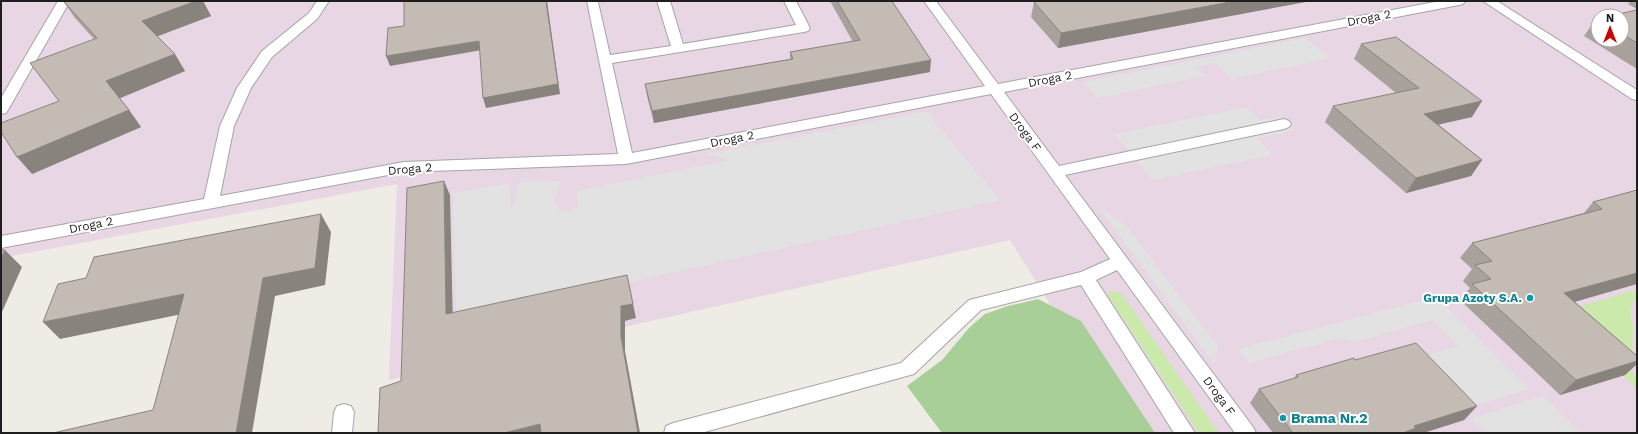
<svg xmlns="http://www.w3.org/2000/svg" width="1638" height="434" viewBox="0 0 1638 434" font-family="'Work Sans',sans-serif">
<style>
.industrial{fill:#e8d6e5;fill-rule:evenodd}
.grass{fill:#cae9aa}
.forest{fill:#a9cf99}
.parking{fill:#e2e2e2}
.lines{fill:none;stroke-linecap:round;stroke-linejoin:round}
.lane-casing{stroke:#a5a5a5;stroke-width:2}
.lane{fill:#fff;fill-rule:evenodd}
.wall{fill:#a9a19b}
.shaded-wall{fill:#89837e}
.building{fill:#c4bbb4;stroke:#89837e}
.culture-dot{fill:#0f9aa8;stroke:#fff;stroke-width:1.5}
.labels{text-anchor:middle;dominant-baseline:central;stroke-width:4;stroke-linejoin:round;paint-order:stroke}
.street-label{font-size:12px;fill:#1e1e1e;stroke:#fff}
.culture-label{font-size:12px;font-weight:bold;fill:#0d838f;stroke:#fff;text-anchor:end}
.near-culture-label{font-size:14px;font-weight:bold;fill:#0d838f;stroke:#fff;text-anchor:start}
</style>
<rect width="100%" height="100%" fill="#efece5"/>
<!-- industrial -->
<path class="industrial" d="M1 1H1637V433H1130L1010 240 389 380 397 184 1 258ZM1598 16H1622V40H1598Z"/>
<!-- grass -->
<path class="grass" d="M1110 291 1119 292 1123 296 1219 433H1199L1114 305 1108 296Z
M1632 291 1637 293C1632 304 1628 313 1633 325L1632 371 1637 381V389L1557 313Z"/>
<!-- forest -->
<path class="forest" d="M1038 299 1081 321 1155 433H942L907 386 942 360 969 328 985 314 1008 306Z"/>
<!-- parking -->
<path class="parking" d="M1305 38 1330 58 1232 79 1215 63 1197 67 1205 76 1097 98 1084 82Z
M1246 107 1260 120 1279 117 1293 131 1257 138 1272 155 1153 180 1115 134Z
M929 111 935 122 1000 200 471 317 456 309 453 193 509 183 512 211 519 182 561 181 555 197V204L558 209 563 211 572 210 578 207 576 191 725 161 724 158 706 154Z
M1097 205 1126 226 1218 346 1214 364Z
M1428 299 1444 305 1529 389 1463 409 1415 359 1458 346 1432 320 1355 342 1340 338 1249 363 1238 349Z
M1543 396 1581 433H1485L1470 419Z"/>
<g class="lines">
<!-- lane casing -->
<g class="lane-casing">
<path id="lane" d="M58 1H70L8 110 6 113 1 114V98Z
M317 1H329L317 19 272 57 251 88 234 126 220 196 404 162 618 154 587 1 598 2 610 55 671 46 657 1H670L683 44 796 25 784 1H796L810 28 808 31 804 32 612 63 632 153 985 86 924 1H936L998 84 1440 1H1465L1463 4 1459 5 1004 92 1059 166 1284 119 1289 121 1291 124 1289 127 1284 129 1065 175 1253 427 1256 433H1235L1117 270 1096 280 1195 433H1174L1081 285 981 310 914 374 701 433H664L666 426 673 423 901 363 969 300 1081 272 1110 259 991 94 626 164 404 172 1 248V236L204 199 220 126 237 88 262 51 309 13Z
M1483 1H1497L1637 90V100L1632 99Z
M344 404 351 406 354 412 352 433H332L334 412 337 406Z"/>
</g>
<!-- lane -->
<use href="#lane" class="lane"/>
</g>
<!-- wall -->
<path class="wall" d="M65 1H203L211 16 157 36 185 71 120 98 129 110 141 127 32 174 59 101 94 39 75 18 64 2Z
M830 1H892L930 72 654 123 647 96 645 84 790 59V52L853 42Z
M1040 1H1311L1058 48 1031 17 1034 2Z
M1630 1H1637V9L1628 4Z
M1637 10V69L1584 36 1596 19 1598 18V40H1622V16Z
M1361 44 1472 117 1438 124 1482 160 1471 176 1406 193 1325 122 1333 106 1396 93 1354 59Z
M1637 190 1575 302 1637 356V364L1625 375 1560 395 1460 300 1470 288 1463 281 1472 269 1460 258 1472 243 1584 213 1593 202Z
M1355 360 1477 406 1464 420 1423 433H1273L1250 403 1259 389 1294 379 1296 375Z"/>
<!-- shaded-wall -->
<path class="shaded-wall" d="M196 1H203L211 16 153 38 142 21Z
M546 1H547L560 94 486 108 483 98Z
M1236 1H1311L1058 48 1061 33Z
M479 41 482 50 390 66 386 56Z
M175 54 185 71 118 99 106 81Z
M931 60 930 72 654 123 652 111Z
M1482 101 1472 117 1415 130 1424 114Z
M129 110 141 127 32 174 17 157Z
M1482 160 1471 176 1406 193 1416 178Z
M444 181 450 195 453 328 446 314Z
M321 214 331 232 325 285 275 296 252 433H236L263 278Z
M5 250 22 267 1 314V258Z
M1637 273V284L1550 309 1564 293Z
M627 275 636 318 625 321V351L640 433H638L621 337V306Z
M184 294 197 311 60 339 43 322Z
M1637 361V364L1625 375 1560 395 1576 380Z
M1477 406 1464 420 1423 433H1403L1414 426Z
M540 424 543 433H504Z"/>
<!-- building -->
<path class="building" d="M65 1H196L142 21 175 54 106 81 129 110 17 157 1 132V123L59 101 30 63 97 38 64 2Z
M404 1H546L558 84 483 98 479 41 386 56 388 28 404 26Z
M837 1H892L931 60 652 111 645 84 793 59 790 52 860 40Z
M1040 1H1236L1061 33 1034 2Z
M1637 10V43L1622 34V16H1609Z
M1396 37 1482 101 1424 114 1482 160 1416 178 1333 106 1419 88 1361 44Z
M444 181 446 314 627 275 633 304 621 306V337L638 433H541L540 424 504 433H378L380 388 401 381 407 188Z
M1637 190V273L1564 293 1637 356V361L1576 380 1472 284 1491 279 1475 265 1492 261 1472 243 1602 209 1593 202Z
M321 214 315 268 263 278 236 433H53L153 410 184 294 43 322 58 284 86 278 94 257Z
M1 250H5L1 258Z
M1416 343 1477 406 1414 426 1416 428 1403 433H1293L1259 389 1298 377 1296 375 1354 358 1355 360Z"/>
<!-- markers -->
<g class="culture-dot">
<circle cx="1530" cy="298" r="4"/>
<circle cx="1283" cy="418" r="4"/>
</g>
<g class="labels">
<!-- street labels -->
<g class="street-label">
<text transform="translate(1369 18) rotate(-11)">Droga 2</text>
<text transform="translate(1050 79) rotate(-11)">Droga 2</text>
<text transform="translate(1025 132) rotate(54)">Droga F</text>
<text transform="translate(732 139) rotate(-11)">Droga 2</text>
<text transform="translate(410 169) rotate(-5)">Droga 2</text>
<text transform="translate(91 225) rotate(-11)">Droga 2</text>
<text transform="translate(1219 396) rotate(54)">Droga F</text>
</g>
<!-- culture labels -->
<g class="culture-label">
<text x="1522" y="298">Grupa Azoty S.A.</text>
</g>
<!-- near-culture labels -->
<g class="near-culture-label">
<text x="1291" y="418">Brama Nr.2</text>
</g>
</g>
<!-- border -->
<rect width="1638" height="434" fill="none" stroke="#1e1e1e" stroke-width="4"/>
<!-- north arrow -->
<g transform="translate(1610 28)"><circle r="19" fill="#ffffff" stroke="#a5a5a5"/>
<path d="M0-3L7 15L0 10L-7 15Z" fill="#cc0102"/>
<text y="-6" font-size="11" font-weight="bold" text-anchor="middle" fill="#1e1e1e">N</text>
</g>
</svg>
